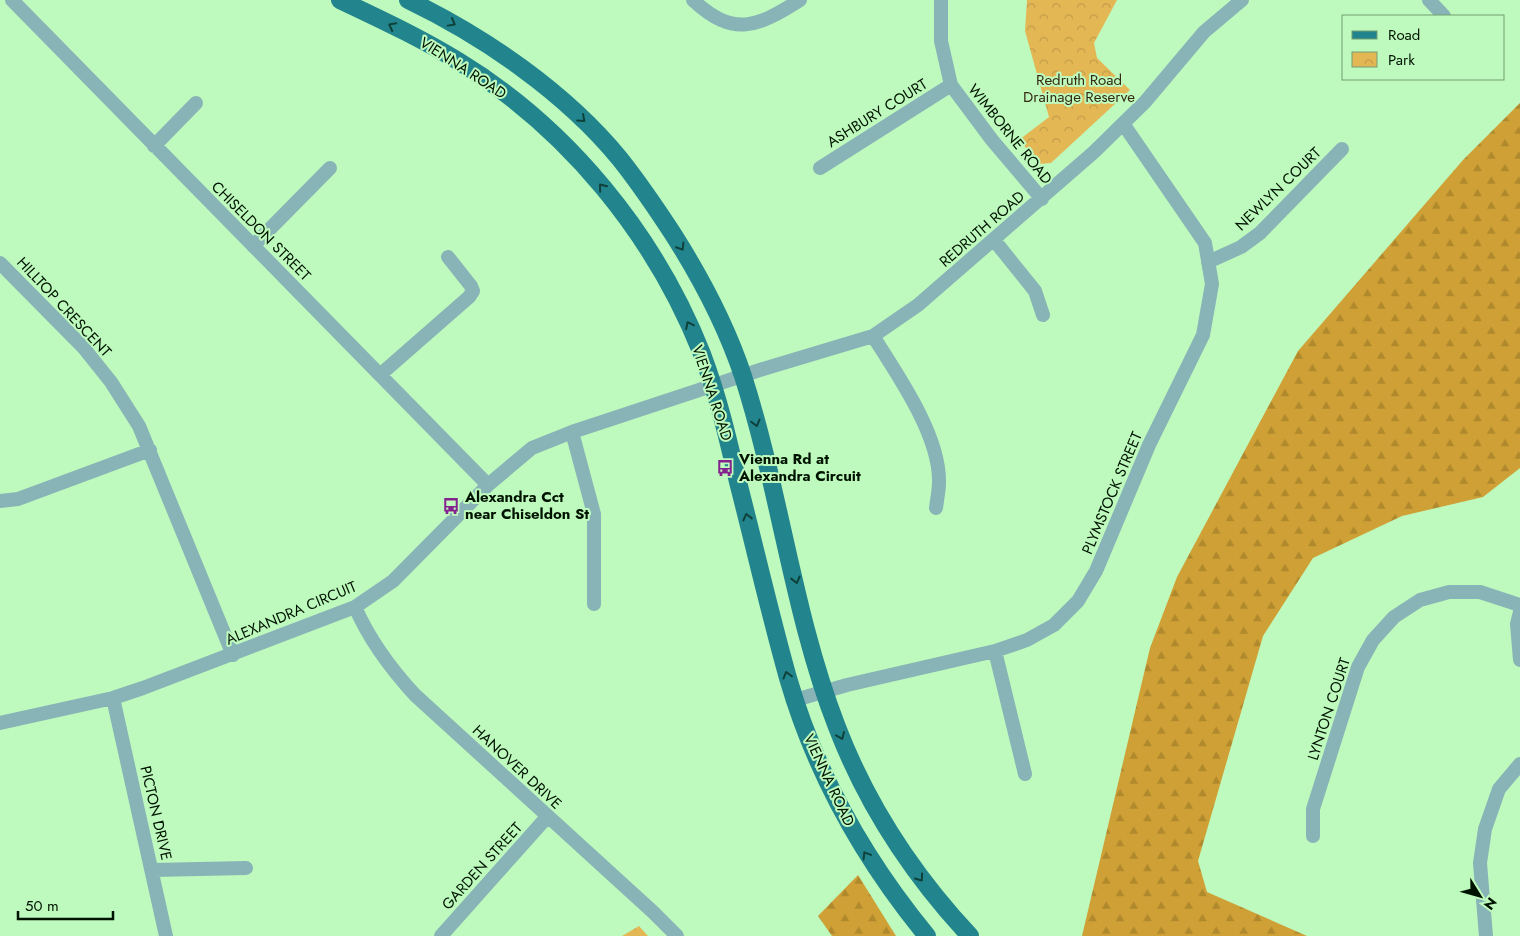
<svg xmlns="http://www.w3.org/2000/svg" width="1520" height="936" viewBox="0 0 1520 936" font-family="Jost,sans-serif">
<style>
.forest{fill:url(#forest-firs)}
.park{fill:url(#park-crowns)}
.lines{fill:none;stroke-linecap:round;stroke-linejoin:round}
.minor{stroke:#88b3b7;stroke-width:14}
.major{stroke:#22858e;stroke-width:18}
.oneway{stroke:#0e4139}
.labels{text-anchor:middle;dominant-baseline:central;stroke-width:4;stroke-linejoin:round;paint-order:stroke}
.street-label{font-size:15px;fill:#001301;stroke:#befabd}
.park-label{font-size:15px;fill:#342913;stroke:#befabd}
.poi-label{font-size:15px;font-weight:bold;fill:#001301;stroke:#befabd;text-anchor:start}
</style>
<defs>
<pattern id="forest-firs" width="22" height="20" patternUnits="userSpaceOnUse" patternTransform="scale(1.25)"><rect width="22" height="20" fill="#cfa035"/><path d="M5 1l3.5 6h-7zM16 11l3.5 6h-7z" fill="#b0892d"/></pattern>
<pattern id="park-crowns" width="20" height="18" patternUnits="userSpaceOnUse" patternTransform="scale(1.25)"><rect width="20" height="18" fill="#e4b755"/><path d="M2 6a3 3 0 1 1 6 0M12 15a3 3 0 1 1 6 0" fill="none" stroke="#c29c48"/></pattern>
</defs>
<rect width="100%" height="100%" fill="#befabd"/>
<!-- forest -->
<path class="forest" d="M1520 103V468L1483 497 1402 516 1313 558 1263 636 1198 861 1207 892 1307 936H1082L1150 648 1177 577 1298 351 1463 160Z
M858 875 896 936H832L818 916Z"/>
<!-- park -->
<path class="park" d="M1027 0H1117L1094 43 1097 58 1130 90 1051 163 1040 164 1019 140 1049 117 1025 31Z
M639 926 648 936H622Z"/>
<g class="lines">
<!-- minor -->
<path class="minor" d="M12 0 488 485
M693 0C734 38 757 27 800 0
M941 0V41L951 85 992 140 1042 199
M1429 0 1444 16
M154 146 196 103
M820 168 951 85
M994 240 1035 291 1043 315
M253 246 330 168
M1208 262 1241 247 1260 233 1342 149
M0 263 83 347 111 382 139 426 233 655
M873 336C897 374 940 435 939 482 939 490 937 500 936 508
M381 374 469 297 473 291 471 286 448 257
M572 432 594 514V604
M0 501 18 499 150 450
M355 607C370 641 390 668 415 695L653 912 677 936
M1520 612 1517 624 1520 660
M995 651 1025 774
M113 698 166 936
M795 700 847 685 995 651 1027 640 1054 625 1078 601 1096 571 1149 445 1203 335 1212 284 1205 243 1124 125
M0 723 113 698 143 688 355 607 393 581 488 485 532 448 572 432 763 369 873 336 918 305 1094 152 1145 102 1204 32 1242 0
M1313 836V809L1358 667 1373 640 1394 617 1420 600 1449 592H1480L1520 605
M153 870 246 868
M441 936 547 817
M1486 936 1480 863 1485 829 1499 789 1520 764"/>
<!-- major -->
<path class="major" d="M340 0C380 19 421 38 458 61 568 128 655 235 702 354 718 396 728 439 738 482 755 548 770 614 788 678 816 775 863 858 927 936
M408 0C485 37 566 93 620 159 639 183 656 208 673 234 701 278 726 325 743 376 780 491 793 614 837 727 867 805 913 875 970 936"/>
</g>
<!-- one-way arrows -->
<defs><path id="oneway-chevron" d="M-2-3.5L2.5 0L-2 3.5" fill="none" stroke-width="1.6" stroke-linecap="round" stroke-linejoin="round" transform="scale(1.25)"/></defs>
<g class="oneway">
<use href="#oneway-chevron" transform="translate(452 23) rotate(29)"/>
<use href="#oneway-chevron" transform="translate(392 26) rotate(-153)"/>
<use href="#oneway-chevron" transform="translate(582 119) rotate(42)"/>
<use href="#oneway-chevron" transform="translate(602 187) rotate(-129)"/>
<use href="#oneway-chevron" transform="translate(681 247) rotate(58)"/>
<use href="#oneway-chevron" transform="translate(689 325) rotate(-116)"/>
<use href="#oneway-chevron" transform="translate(756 423) rotate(75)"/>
<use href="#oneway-chevron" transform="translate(747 517) rotate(-104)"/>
<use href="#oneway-chevron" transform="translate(796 580) rotate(76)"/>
<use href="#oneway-chevron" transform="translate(787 675) rotate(-105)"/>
<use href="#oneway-chevron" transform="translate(841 736) rotate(67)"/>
<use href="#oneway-chevron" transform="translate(866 855) rotate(-121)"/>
<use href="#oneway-chevron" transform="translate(920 878) rotate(54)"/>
</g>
<!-- icons -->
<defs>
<g id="bus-bare" transform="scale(1.35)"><path d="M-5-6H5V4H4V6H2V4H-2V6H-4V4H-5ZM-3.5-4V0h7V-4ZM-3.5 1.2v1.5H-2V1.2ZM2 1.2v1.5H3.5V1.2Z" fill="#84238d" stroke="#befabd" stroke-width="2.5" paint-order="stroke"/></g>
</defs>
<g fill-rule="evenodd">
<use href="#bus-bare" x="725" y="468"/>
<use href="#bus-bare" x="451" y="506"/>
</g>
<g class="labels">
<!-- street labels -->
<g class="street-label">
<text transform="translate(463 68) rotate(33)">VIENNA ROAD</text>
<text transform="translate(877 113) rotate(-32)">ASHBURY COURT</text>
<text transform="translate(1010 134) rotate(51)">WIMBORNE ROAD</text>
<text transform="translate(1278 189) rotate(-44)">NEWLYN COURT</text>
<text transform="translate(982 229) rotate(-41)">REDRUTH ROAD</text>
<text transform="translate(261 231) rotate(45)">CHISELDON STREET</text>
<text transform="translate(64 307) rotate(47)">HILLTOP CRESCENT</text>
<text transform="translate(712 393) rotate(72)">VIENNA ROAD</text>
<text transform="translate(1112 493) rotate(-67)">PLYMSTOCK STREET</text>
<text transform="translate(291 613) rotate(-23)">ALEXANDRA CIRCUIT</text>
<text transform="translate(1329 709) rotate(-72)">LYNTON COURT</text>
<text transform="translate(517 767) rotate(43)">HANOVER DRIVE</text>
<text transform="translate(829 780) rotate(65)">VIENNA ROAD</text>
<text transform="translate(156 813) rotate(77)">PICTON DRIVE</text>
<text transform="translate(482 866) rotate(-48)">GARDEN STREET</text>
</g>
<!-- park labels -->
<g class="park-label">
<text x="1079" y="80">Redruth Road<tspan x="1079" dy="17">Drainage Reserve</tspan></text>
</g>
<!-- poi labels -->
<g class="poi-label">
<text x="739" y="459">Vienna Rd at<tspan x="739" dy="17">Alexandra Circuit</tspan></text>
<text x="465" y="497">Alexandra Cct<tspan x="465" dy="17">near Chiseldon St</tspan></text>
</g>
</g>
<!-- legend -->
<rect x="1342" y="15" width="162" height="65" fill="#befabd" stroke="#729e72"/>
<rect x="1352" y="31" width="25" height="8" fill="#22858e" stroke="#729e72"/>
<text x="1388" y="40" font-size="15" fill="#001301">Road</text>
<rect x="1352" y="52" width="25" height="15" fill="url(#park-crowns)" stroke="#729e72"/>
<text x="1388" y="65" font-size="15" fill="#001301">Park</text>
<!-- north arrow -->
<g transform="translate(1480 896) rotate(127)" stroke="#befabd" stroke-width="4" paint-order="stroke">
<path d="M0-4L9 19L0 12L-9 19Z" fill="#001301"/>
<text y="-8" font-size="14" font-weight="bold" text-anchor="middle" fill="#001301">N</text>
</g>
<!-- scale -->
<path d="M18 911v8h95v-8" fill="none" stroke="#001301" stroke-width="2.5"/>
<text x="25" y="911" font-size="15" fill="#001301" stroke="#befabd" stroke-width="4" paint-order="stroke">50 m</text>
</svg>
